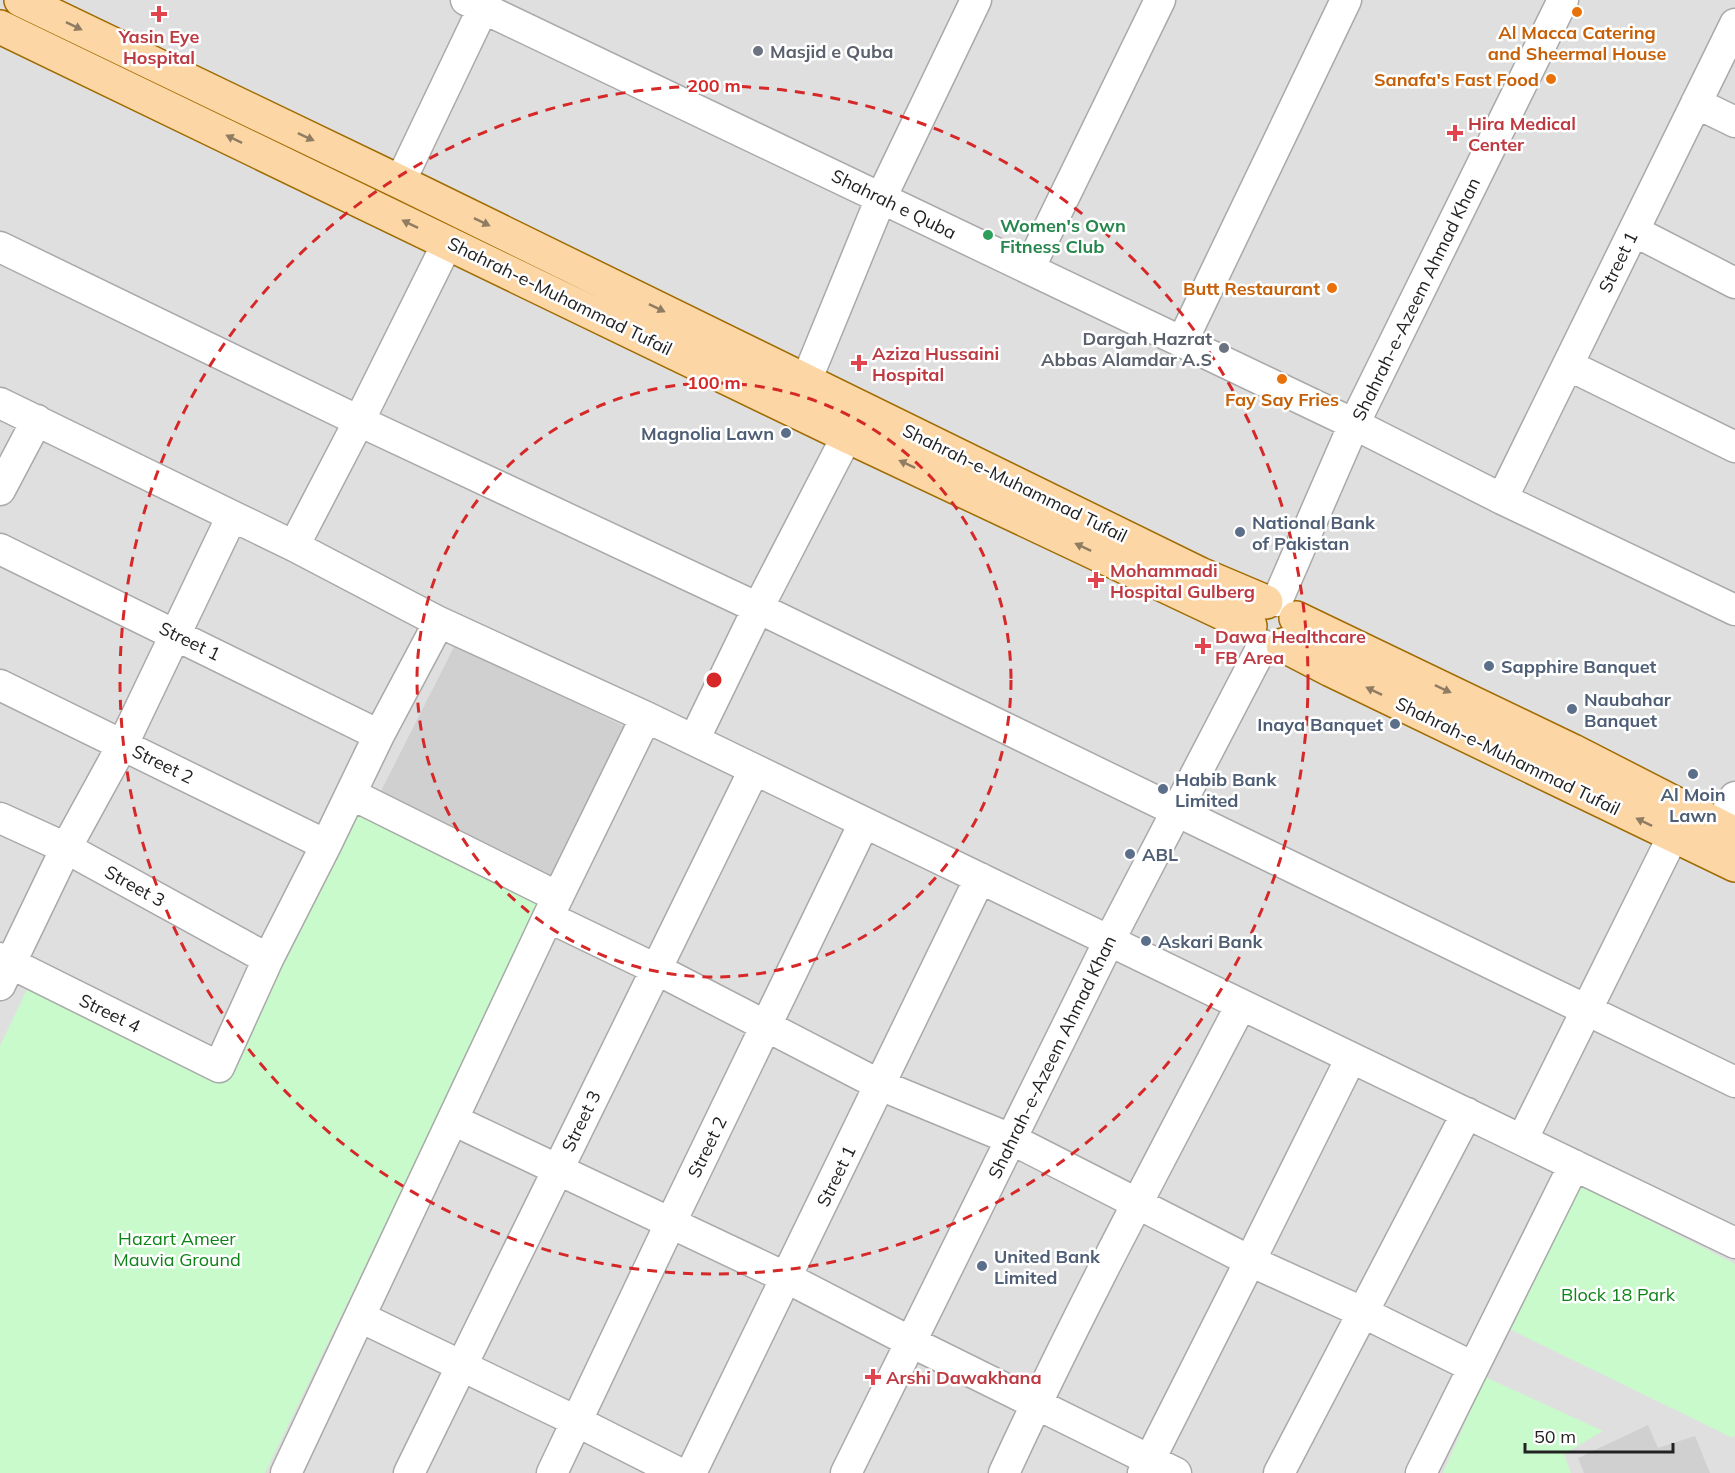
<svg xmlns="http://www.w3.org/2000/svg" width="1735" height="1473" viewBox="0 0 1735 1473" font-family="Mulish,sans-serif">
<style>
.residential{fill:#e0dfdf}
.religious{fill:#d0d0d0}
.park{fill:#c8facc}
.lines{fill:none;stroke-linecap:round;stroke-linejoin:round}
.minor-casing{stroke:#a9a9a9;stroke-width:33}
.major-casing{stroke:#a06b00;stroke-width:36}
.minor{stroke:#fff;stroke-width:30}
.major{stroke:#fcd6a4;stroke-width:33}
.oneway{fill:#8f7c63}
.ring{fill:none;stroke:#d62828;stroke-width:3;stroke-dasharray:10 8}
.food-dot{fill:#e8710a;stroke:#fff;stroke-width:2}
.health-dot{fill:#e0444e;stroke:#fff;stroke-width:2}
.worship-dot{fill:#6b7280;stroke:#fff;stroke-width:2}
.leisure-dot{fill:#2e9e5b;stroke:#fff;stroke-width:2}
.service-dot{fill:#5c6f8a;stroke:#fff;stroke-width:2}
.labels{text-anchor:middle;dominant-baseline:central;stroke-width:5;stroke-linejoin:round;paint-order:stroke}
.food-label{font-size:18px;font-weight:bold;fill:#c56008;stroke:#fff}
.health-label{font-size:18px;font-weight:bold;fill:#be3a42;stroke:#fff;text-anchor:start}
.worship-label{font-size:18px;font-weight:bold;fill:#5b616d;stroke:#fff;text-anchor:start}
.street-label{font-size:18px;fill:#222;stroke:#fff}
.leisure-label{font-size:18px;font-weight:bold;fill:#27864d;stroke:#fff;text-anchor:start}
.service-label{font-size:18px;font-weight:bold;fill:#4e5e75;stroke:#fff;text-anchor:start}
.park-label{font-size:18px;fill:#0c8416;stroke:#fff}
.centre{fill:#d62828;stroke:#fff;stroke-width:3}
.ring-label{font-size:18px;text-anchor:middle;font-weight:bold;fill:#d62828;stroke:#fff;stroke-width:5;stroke-linejoin:round;paint-order:stroke}
</style>
<rect width="100%" height="100%" fill="#f2efe9"/>
<!-- residential -->
<path class="residential" d="M0 0H1735V1473H0Z"/>
<!-- religious -->
<path class="religious" d="M456 643 629 729 550 884 378 797Z
M1648 1425 1658 1448 1695 1436 1710 1473H1584L1578 1458Z"/>
<!-- park -->
<path class="park" d="M359 808 543 898 265 1473H0V1046L30 983 226 1075Z
M1580 1185 1735 1264V1435L1733 1438 1505 1327Z
M1485 1377 1603 1431 1564 1454 1571 1473H1443Z"/>
<g class="lines">
<!-- minor casing -->
<g class="minor-casing">
<path id="minor" d="M466 0 1354 424 1502 499 1735 610
M1696 103 1735 122
M400 182 483 8
M1634 231 1735 283
M0 247 359 421 758 608 1735 1082
M1029 269 1160 0
M1182 342 1346 0
M1568 365 1735 447
M806 381 881 198 976 0
M0 403 294 546 439 622 646 717 1735 1243
M0 490 37 420
M1502 499 1735 24
M294 546 359 421 448 242
M0 549 379 735
M1277 601 1354 424 1563 0
M0 685 326 845
M694 740 758 608 847 436
M351 794 558 897
M0 818 66 848 268 959
M1708 848 1735 797
M548 917 656 969 880 1085 1011 1139 1250 1261 1362 1312 1473 1367
M0 958 219 1067 268 959 326 845 379 735 439 622
M0 985 66 848 123 744 232 516
M453 1120 787 1278 909 1341 1176 1473
M1522 1140 1673 836
M360 1317 576 1421 679 1473
M286 1473 548 917 646 717
M409 1473 754 770
M552 1473 670 1224 864 823
M691 1473 980 878
M846 1473 1109 941 1263 645
M1004 1473C1077 1314 1160 1160 1241 1005
M1143 1473 1250 1261 1351 1058
M1279 1473 1467 1113
M1421 1473 1574 1165"/>
</g>
<!-- major casing -->
<g class="major-casing">
<path id="major" d="M21 0 400 182 1200 574 1266 602
M0 27 847 436 1250 626
M1296 618 1573 751 1735 834
M1283 645 1331 670 1735 865"/>
</g>
<!-- minor -->
<use href="#minor" class="minor"/>
<!-- major -->
<use href="#major" class="major"/>
</g>
<!-- one-way arrows -->
<defs><path id="oneway-solid" d="M-6-.8H1V-3.2L6.5 0L1 3.2V.8H-6Z" transform="scale(1.5)"/></defs>
<g class="oneway">
<use href="#oneway-solid" transform="translate(74 26) rotate(26)"/>
<use href="#oneway-solid" transform="translate(306 137) rotate(25)"/>
<use href="#oneway-solid" transform="translate(234 139) rotate(-154)"/>
<use href="#oneway-solid" transform="translate(482 222) rotate(26)"/>
<use href="#oneway-solid" transform="translate(410 224) rotate(-154)"/>
<use href="#oneway-solid" transform="translate(657 308) rotate(26)"/>
<use href="#oneway-solid" transform="translate(907 464) rotate(-155)"/>
<use href="#oneway-solid" transform="translate(1083 547) rotate(-155)"/>
<use href="#oneway-solid" transform="translate(1443 689) rotate(25)"/>
<use href="#oneway-solid" transform="translate(1374 691) rotate(-154)"/>
<use href="#oneway-solid" transform="translate(1644 822) rotate(-154)"/>
</g>
<!-- distance rings -->
<g class="ring">
<circle cx="714" cy="680" r="297"/>
<circle cx="714" cy="680" r="594"/>
</g>
<!-- markers -->
<g class="food-dot">
<circle cx="1577" cy="12" r="6"/>
<circle cx="1551" cy="79" r="6"/>
<circle cx="1332" cy="288" r="6"/>
<circle cx="1282" cy="379" r="6"/>
</g>
<g class="health-dot">
<path d="M156 5h6v6h6v6h-6v6h-6v-6h-6v-6h6z"/>
<path d="M1452 124h6v6h6v6h-6v6h-6v-6h-6v-6h6z"/>
<path d="M856 354h6v6h6v6h-6v6h-6v-6h-6v-6h6z"/>
<path d="M1093 571h6v6h6v6h-6v6h-6v-6h-6v-6h6z"/>
<path d="M1200 637h6v6h6v6h-6v6h-6v-6h-6v-6h6z"/>
<path d="M870 1368h6v6h6v6h-6v6h-6v-6h-6v-6h6z"/>
</g>
<g class="worship-dot">
<circle cx="758" cy="51" r="6"/>
<circle cx="1224" cy="348" r="6"/>
</g>
<circle class="leisure-dot" cx="988" cy="235" r="6"/>
<g class="service-dot">
<circle cx="786" cy="433" r="6"/>
<circle cx="1240" cy="532" r="6"/>
<circle cx="1489" cy="666" r="6"/>
<circle cx="1572" cy="709" r="6"/>
<circle cx="1395" cy="724" r="6"/>
<circle cx="1693" cy="774" r="6"/>
<circle cx="1163" cy="789" r="6"/>
<circle cx="1130" cy="854" r="6"/>
<circle cx="1146" cy="941" r="6"/>
<circle cx="982" cy="1266" r="6"/>
</g>
<g class="labels">
<!-- food labels -->
<g class="food-label">
<text x="1577" y="32">Al Macca Catering<tspan x="1577" dy="21">and Sheermal House</tspan></text>
<text x="1539" y="79" text-anchor="end">Sanafa's Fast Food</text>
<text x="1320" y="288" text-anchor="end">Butt Restaurant</text>
<text x="1282" y="399">Fay Say Fries</text>
</g>
<!-- health labels -->
<g class="health-label">
<text x="159" y="36" text-anchor="middle">Yasin Eye<tspan x="159" dy="21">Hospital</tspan></text>
<text x="1468" y="123">Hira Medical<tspan x="1468" dy="21">Center</tspan></text>
<text x="872" y="353">Aziza Hussaini<tspan x="872" dy="21">Hospital</tspan></text>
<text x="1110" y="570">Mohammadi<tspan x="1110" dy="21">Hospital Gulberg</tspan></text>
<text x="1215" y="636">Dawa Healthcare<tspan x="1215" dy="21">FB Area</tspan></text>
<text x="886" y="1377">Arshi Dawakhana</text>
</g>
<!-- worship labels -->
<g class="worship-label">
<text x="770" y="51">Masjid e Quba</text>
<text x="1212" y="338" text-anchor="end">Dargah Hazrat<tspan x="1212" dy="21">Abbas Alamdar A.S</tspan></text>
</g>
<!-- street labels -->
<g class="street-label">
<text transform="translate(894 204) rotate(26)">Shahrah e Quba</text>
<text transform="translate(1618 262) rotate(-64)">Street 1</text>
<text transform="translate(560 296) rotate(26)">Shahrah-e-Muhammad Tufail</text>
<text transform="translate(1416 299) rotate(-64)">Shahrah-e-Azeem Ahmad Khan</text>
<text transform="translate(1015 483) rotate(26)">Shahrah-e-Muhammad Tufail</text>
<text transform="translate(190 641) rotate(26)">Street 1</text>
<text transform="translate(1508 756) rotate(26)">Shahrah-e-Muhammad Tufail</text>
<text transform="translate(163 764) rotate(26)">Street 2</text>
<text transform="translate(135 886) rotate(29)">Street 3</text>
<text transform="translate(110 1013) rotate(26)">Street 4</text>
<text transform="translate(1052 1057) rotate(-64)">Shahrah-e-Azeem Ahmad Khan</text>
<text transform="translate(581 1121) rotate(-64)">Street 3</text>
<text transform="translate(707 1147) rotate(-64)">Street 2</text>
<text transform="translate(836 1176) rotate(-64)">Street 1</text>
</g>
<!-- leisure labels -->
<g class="leisure-label">
<text x="1000" y="225">Women's Own<tspan x="1000" dy="21">Fitness Club</tspan></text>
</g>
<!-- service labels -->
<g class="service-label">
<text x="774" y="433" text-anchor="end">Magnolia Lawn</text>
<text x="1252" y="522">National Bank<tspan x="1252" dy="21">of Pakistan</tspan></text>
<text x="1501" y="666">Sapphire Banquet</text>
<text x="1584" y="699">Naubahar<tspan x="1584" dy="21">Banquet</tspan></text>
<text x="1383" y="724" text-anchor="end">Inaya Banquet</text>
<text x="1175" y="779">Habib Bank<tspan x="1175" dy="21">Limited</tspan></text>
<text x="1693" y="794" text-anchor="middle">Al Moin<tspan x="1693" dy="21">Lawn</tspan></text>
<text x="1142" y="854">ABL</text>
<text x="1158" y="941">Askari Bank</text>
<text x="994" y="1256">United Bank<tspan x="994" dy="21">Limited</tspan></text>
</g>
<!-- park labels -->
<g class="park-label">
<text x="177" y="1238">Hazart Ameer<tspan x="177" dy="21">Mauvia Ground</tspan></text>
<text x="1618" y="1294">Block 18 Park</text>
</g>
</g>
<circle cx="714" cy="680" r="9" class="centre"/>
<g class="ring-label">
<text x="714" y="92">200 m</text>
<text x="714" y="389">100 m</text>
</g>
<!-- scale -->
<path d="M1525 1443v9h148v-9" fill="none" stroke="#222222" stroke-width="3"/>
<text x="1534" y="1443" font-size="18" fill="#222222" stroke="#ffffff" stroke-width="4.5" paint-order="stroke">50 m</text>
</svg>
